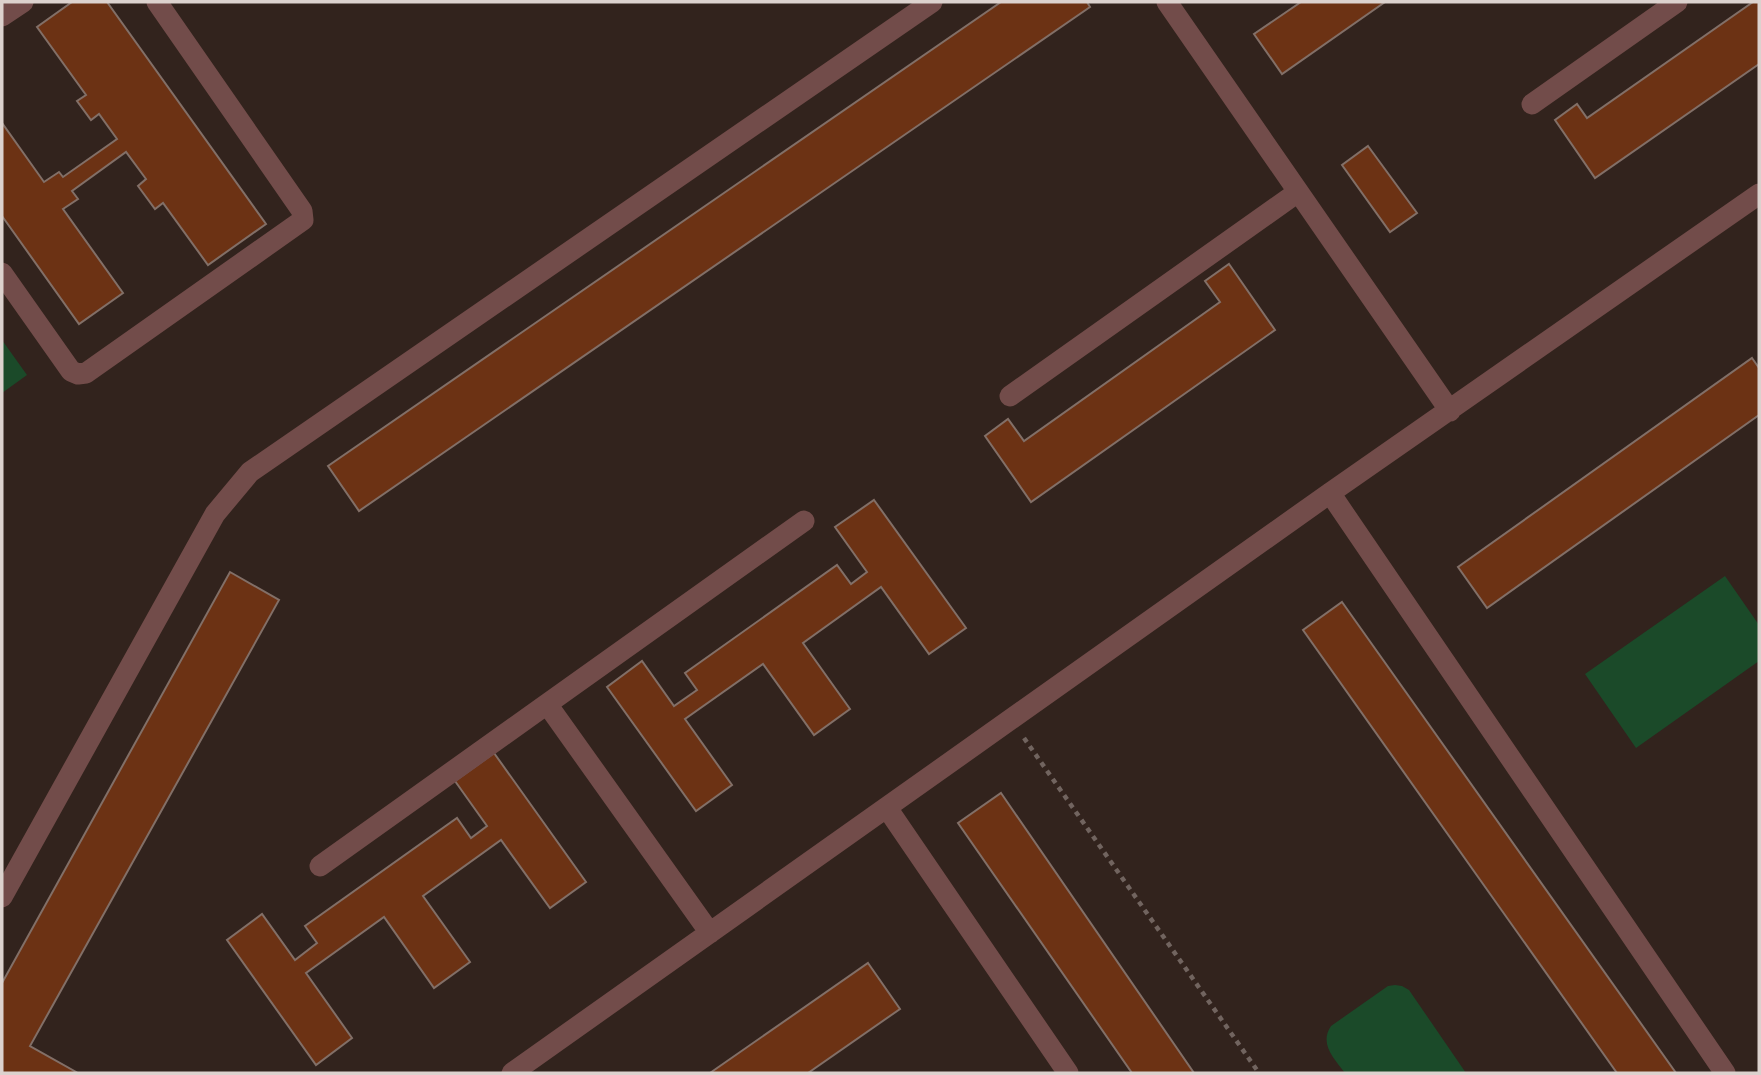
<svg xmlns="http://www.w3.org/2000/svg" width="1761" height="1075" viewBox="0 0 1761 1075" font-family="'DM Sans',sans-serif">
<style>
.garden{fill:#1b4a29}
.building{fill:#6c3214;stroke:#826f67;stroke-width:2}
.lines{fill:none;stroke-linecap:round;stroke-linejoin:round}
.path{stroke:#71645f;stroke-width:4.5;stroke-dasharray:5 5;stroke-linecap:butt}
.minor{stroke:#724c4a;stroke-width:21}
</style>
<rect width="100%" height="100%" fill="#32231d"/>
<!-- garden -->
<path class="garden" d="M2 340 27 375 2 393Z
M1725 576 1759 625V661L1636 748 1585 674Z
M1395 985 1402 986 1409 990 1466 1073H1345C1334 1058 1319 1044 1331 1026L1388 986Z"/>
<!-- building -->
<path class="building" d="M72 2H107L266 224 208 265 163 203 155 209 138 186 146 179 126 152 72 191 78 199 63 209 123 293 79 324 2 216V123L44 182 59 172 63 177 117 139 99 114 91 120 77 101 86 95 37 27Z
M1001 2H1087L1090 7 359 511 328 466Z
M1301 2H1385L1282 74 1254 34Z
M1753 2H1759V64L1595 178 1555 120 1577 104 1587 118Z
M1368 146 1417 213 1390 232 1342 165Z
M1229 264 1275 330 1031 502 985 436 1008 419 1024 441 1220 302 1205 281Z
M1752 358 1759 368V415L1487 608 1458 567Z
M874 500 966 628 929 654 881 587 803 643 850 709 814 735 763 664 685 719 732 785 696 811 607 687 642 661 674 706 697 690 685 673 837 565 851 584 867 572 835 527Z
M230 572 279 600 30 1046 76 1072 75 1073H2V983Z
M1342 602 1676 1073H1617L1303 630Z
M494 753 586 882 550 908 501 840 423 896 470 962 434 988 384 917 306 973 352 1038 316 1065 227 940 262 914 295 960 317 943 305 926 457 818 471 838 487 826 455 781Z
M1001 793 1194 1073H1132L958 823Z
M868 963 900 1009 808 1073H710Z"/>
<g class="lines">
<!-- path -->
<path class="path" d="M1024 738 1259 1073"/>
<!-- minor -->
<path class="minor" d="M1167 2 1450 411
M2 16 23 2
M1532 104 1677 2
M2 273 71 371 78 374 86 373 303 220 302 211 157 2
M1010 396 1298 192
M1330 493 1725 1073
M547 704 804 521
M887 808 1068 1073
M320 866 547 704 710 933
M2 897 215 514 250 472 932 2
M512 1073 1330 493 1759 194"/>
</g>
<!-- border -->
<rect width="1761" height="1075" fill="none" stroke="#dcd2ce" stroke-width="7"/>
</svg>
